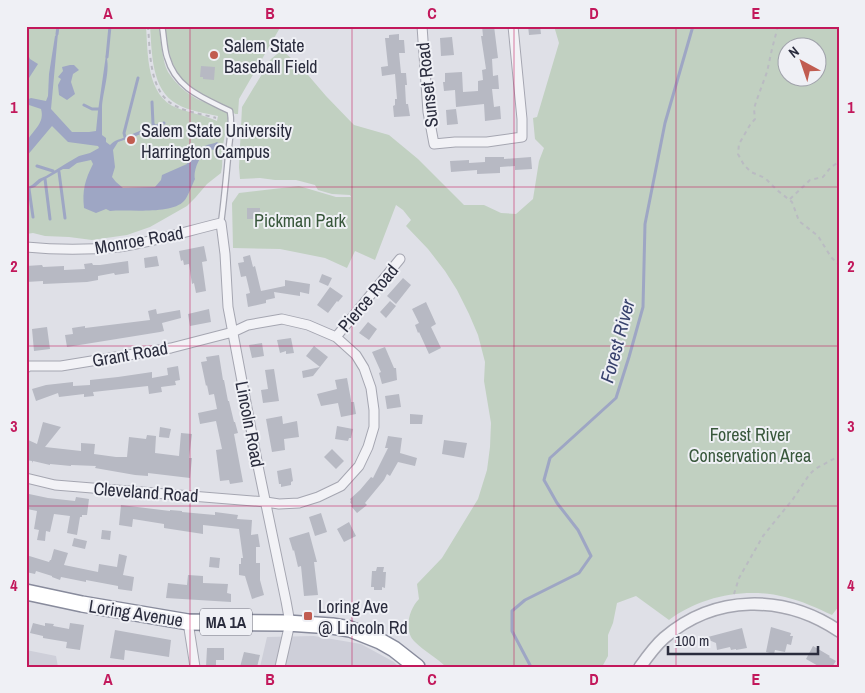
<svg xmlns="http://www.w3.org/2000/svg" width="865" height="693" viewBox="0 0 865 693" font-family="'Archivo Narrow',sans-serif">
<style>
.built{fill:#cecfd9}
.green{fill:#c1d0c1;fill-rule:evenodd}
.water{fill:#9ea6c4}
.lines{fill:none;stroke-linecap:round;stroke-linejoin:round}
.stream{stroke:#9ea6c4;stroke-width:3}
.building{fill:#b7b9c3}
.service-casing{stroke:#a5a6b1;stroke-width:7}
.minor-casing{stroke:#a5a6b1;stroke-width:11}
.tertiary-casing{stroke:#a5a6b1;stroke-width:14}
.trunk-casing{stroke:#888b9c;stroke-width:18}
.path{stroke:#babbc2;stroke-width:2;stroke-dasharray:4 4;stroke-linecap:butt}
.service{stroke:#f2f2f6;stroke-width:4.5}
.minor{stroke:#f2f2f6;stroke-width:9}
.tertiary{stroke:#f2f2f6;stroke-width:11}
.trunk{stroke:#fff;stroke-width:15}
.grid{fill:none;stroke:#c2185b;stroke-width:1;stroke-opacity:0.55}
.poi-dot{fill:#c15c50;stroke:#eff0f5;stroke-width:2}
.labels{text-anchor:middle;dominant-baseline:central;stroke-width:4;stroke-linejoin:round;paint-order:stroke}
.shield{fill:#eff0f5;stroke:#656774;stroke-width:1}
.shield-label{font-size:16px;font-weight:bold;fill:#2a2c3d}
.poi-label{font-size:18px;fill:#2a2c3d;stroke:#eff0f5;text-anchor:start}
.street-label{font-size:18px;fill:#2a2c3d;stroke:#eff0f5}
.park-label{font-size:18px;fill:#38573b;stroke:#eff0f5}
.water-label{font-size:19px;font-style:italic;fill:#38426d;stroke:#eff0f5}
.neatline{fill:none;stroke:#c2185b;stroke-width:2}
.grid-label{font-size:16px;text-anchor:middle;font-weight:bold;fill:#c2185b}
</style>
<rect width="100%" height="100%" fill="#dfe0e7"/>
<!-- built -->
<path class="built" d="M314 636 361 644 394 662 399 667H260L267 637Z
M26 650 56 656 58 667H26Z"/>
<!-- green -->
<path class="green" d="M26 26H146C148 53 146 96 177 108 190 113 205 115 217 121L218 116C204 113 189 111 177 104 151 90 152 52 150 26H159C161 39 162 61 168 72 175 83 186 93 197 99 207 104 220 106 229 113L223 145 222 167 221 173 207 184 195 198 187 206 150 227 127 235 92 240 69 237 45 236 33 233 26 234Z
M164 26H281L239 99 238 114H235C227 106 218 103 208 99 175 84 169 59 164 26Z
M554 26H839V606L832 615C817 608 802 601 785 597 746 587 701 596 669 620L636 596 617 603 613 623 608 635V656L602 667H446C437 658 424 651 415 642 403 631 409 609 419 599L417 584 442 558 478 499 487 470 490 447 491 423 484 381 485 362 478 335 469 314 457 290 445 271 428 249 406 226 411 220 403 210 396 205 375 260 355 251 347 268 325 258 280 249 233 248 232 203 239 193 299 186 336 197H351L350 195 332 194 318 190 315 185 296 180H275L260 178 240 179 239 167 242 107 271 59 282 50 302 68 326 96 354 125 389 135 418 159 464 205H484L501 213 516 214 533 199 539 161 544 148 535 139 533 118 537 117 559 43ZM788 48H818V78H788Z"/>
<!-- water -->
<path class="water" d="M58 33 51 109 72 132H89L96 131 98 111 106 55C111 69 103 91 102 107 102 116 102 125 102 135L106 138V142L110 145C117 139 115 141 123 138 127 136 129 134 133 134L136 136 118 142 113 150 115 167 112 177 116 182 123 188 155 187 161 180 162 175 187 164C191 155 195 149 205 146 209 144 213 144 217 142L221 145V147C216 151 214 149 209 150 200 153 193 171 195 179 192 185 188 197 184 201 171 215 129 209 110 211L106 209 96 213 84 208C82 190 85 180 93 164L91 160 77 163 69 169H63L42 181 35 187 29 189 26 191V188L32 185 39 179 46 176 67 163 79 156 90 153 99 148 98 146 68 142 52 126 26 157C26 152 25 145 27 141 34 129 45 123 41 109L26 104V100L31 98 46 101 48 96 49 74 55 36Z
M26 51 30 59 38 64 29 78H26Z
M70 65H74L79 70 73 74 71 82 75 94 67 100 59 95 58 85 61 79 58 77 63 71 62 67Z"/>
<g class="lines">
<!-- stream -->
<path class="stream" d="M57 34 58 26
M107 57 110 26
M152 102 153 124 155 126
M84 105 92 109H99
M134 135 164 123
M125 137 124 133 138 78
M37 166 53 171
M59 172 65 218
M45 179 50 219
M29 189 33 217
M531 667 512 631V611L525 600 579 573 591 556 578 530 557 503 544 480 550 458 616 398 629 357 643 307 645 224 665 123 693 26"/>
</g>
<!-- building -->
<path class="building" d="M482 26H494L498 58 492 59 493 76 498 75 499 89H492L494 107 500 106 501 119 485 121 484 104 456 107 455 90 444 91 443 82H445V73L462 72 463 92 478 91V81L483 80 482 70 486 69 481 36H483Z
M528 26H540L541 34 529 35Z
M399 34V40H404L405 53H399L401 73H406L407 85H405L406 104H408L410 116 394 117 393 106 395 105V99H397L395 74 382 76 381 67 388 66 385 38H389V35Z
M452 37 454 55 441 56 440 38Z
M201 66 215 67 214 80 203 79V77H200Z
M456 109 458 124 447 125 446 110Z
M485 157H504V159L531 157 532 169 515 170V166L500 167V173L477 174V170L451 172 450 161 469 160V163L485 162Z
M247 208H260V219H247Z
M204 246 207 261 202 262 206 291 196 293 194 283 192 284 189 264 184 265 183 260 181 261 179 251Z
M250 255 253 267 255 266 261 291 285 286V280L310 284 309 294 300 292V296L274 292 275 298 266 300V303L248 307 246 294 250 293 246 276 241 277 238 263 244 262 243 257Z
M157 256 159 266 145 268 144 258Z
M128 261 129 273 115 275 114 273 98 276V280L87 282 43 284V281L26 282V266L42 265 43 267 64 266V270L85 269 84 264 92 263 93 265H100Z
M322 274 332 278 328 286 319 282Z
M403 278 411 285 396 304 387 296Z
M330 287 343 296 338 302 337 301 328 313 317 305Z
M390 301 396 306 386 318 380 312Z
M426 302 436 324 431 327 441 348 429 354 419 332 418 333 415 325 419 323 412 309Z
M156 309 157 314 180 310 181 318 162 323 164 331 160 332 67 347 65 335 73 334 72 328 85 326V328L150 320 148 311Z
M209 309 211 322 190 326 188 314Z
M368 322 377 329 369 340 359 333Z
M47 327 50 349 34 351 32 329Z
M291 338 294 353 286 354V351L280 353 277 340Z
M262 343 264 356 252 358 249 345Z
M314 346 328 357 313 376 303 378 302 371 320 367 306 356Z
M385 347 394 368H396L397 380 382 384 379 373 381 372 372 352Z
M219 355 223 380H224L228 401H229L234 422H235L238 433 234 434 243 482 230 484 229 480 220 481 216 450 222 449 216 421 200 424 198 413 217 409 214 394 209 395 207 385 206 386 201 362 207 361 206 357Z
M178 366 180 380 175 381 176 385 161 387 162 392 149 394 148 386 93 392 94 396 84 397V394L59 397 58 393 36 401 32 389 46 385 73 382V386L90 385V380L118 377 152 372V378L168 375 167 368Z
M274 369 279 401 263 403 261 390 268 389 265 370Z
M347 378 351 400V402H354L356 414 341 417 338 403 321 406 317 394 337 389 335 380Z
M399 394 401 407 387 409 385 396Z
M410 414 423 415 422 424H410Z
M282 416 283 424 297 421 299 437 284 439 285 450 272 452 266 419Z
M43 422 61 427 45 447 81 451V443L95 444 94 454 116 457H127L129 437 146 439 147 435 156 436 155 453 179 456 181 433 192 434 189 458H192L190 478 148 473V476L135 475 95 468 96 466 71 465V466L50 464V465L33 461 32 463V461L26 460V439L37 444Z
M337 426 353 429 351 438H349L348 441 335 439Z
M160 427 171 429 169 438 159 437Z
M388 436 402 438 400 453 417 458 415 466 398 462 390 476 387 474 384 480 365 503 367 505 357 513 351 506 352 505 350 502 351 501 350 499 360 490 371 477 373 478 388 448H385Z
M444 440 467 443 464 458 442 454Z
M332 449 344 461 336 469 324 457Z
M291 468 293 481 291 482V485L281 487V484H279L277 471Z
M29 494 48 498 75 501 76 497 89 499 87 515H82V517H80L77 535 67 533 70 516 54 514 50 532 46 531 45 541 37 540 39 530 34 529 37 511 27 509Z
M121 505 170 511V510L182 511V512L215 515V512L238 515 237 519 252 520 251 535 258 534 260 547H256V563H260V580L264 595 252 599 245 576 239 575V564H241V558H243L239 529 203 525V534L164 528V524L133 519 132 527 119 525Z
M321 513 327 532 315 536 309 517Z
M349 522 356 536 344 542 337 529Z
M102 530 111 531 110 540 101 539Z
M309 532 317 562H314L318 595 304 596 301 566 298 567 294 550 293 551 289 538Z
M74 538 87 541 85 549 72 546Z
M54 549 68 553 64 565 98 572 99 564 117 567 119 554 127 556 123 575 134 577 132 591 118 589V586L86 580V582L61 577 60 580 52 577V576L36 571 35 574 26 572V555L49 562 50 560H51Z
M210 557 220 558 219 568 209 567Z
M377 567H384L383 572H386L385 588 382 587V590H374V587H371L372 571H376Z
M188 575 203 576V583L228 584 227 593 231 594V602L166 598 168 583 187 585Z
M33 623 45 626V623L54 624 53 626 69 629 70 623 84 625 80 650 66 648 67 642 43 638V636L30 633Z
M771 627 791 633 790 636H793L791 645 787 644 785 652 775 650 774 654 766 652Z
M742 628 747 648 736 650V649L731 650 730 647 717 650 716 643 704 638Z
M115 630 171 640 169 657 125 650 124 660 110 658Z
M813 646 830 656 829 657 836 661 832 667H820L806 659Z
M207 648H224V660H216V667H206Z
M244 652 260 655 257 667H240Z"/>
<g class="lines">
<!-- service casing -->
<g class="service-casing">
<path id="service" d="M162 26C164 36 164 48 167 57 176 89 203 98 230 111 233 128 229 140 228 157 226 179 224 201 221 223"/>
</g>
<!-- minor casing -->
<g class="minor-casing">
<path id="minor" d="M422 26 428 112 434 144 455 142H487L522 137V119L513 26
M26 247C57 250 88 250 119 247 154 242 187 231 221 223L225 254 228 307 258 466 286 601 290 623 280 667
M336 337 400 259
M26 368 29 366H61L171 348 233 332 248 325 282 319 308 325 336 337 356 355 364 368 371 388 374 410V427L368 447 359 466 341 486 318 497 299 503 279 504 266 502 55 485 26 478
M188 622 195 667"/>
</g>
<!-- tertiary casing -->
<g class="tertiary-casing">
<path id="tertiary" d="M640 667C647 657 655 646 664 638 715 594 784 594 839 631"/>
</g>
<!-- trunk casing -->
<g class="trunk-casing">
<path id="trunk" d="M26 592 82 604 188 622 287 623 332 626 350 629 380 641 394 649 417 667"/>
</g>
<!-- path -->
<path class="path" d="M148 26C150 49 149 85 168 101 179 111 202 114 216 118
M778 26 772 49 767 72 756 102 754 109 755 119 750 125 739 144 738 154 744 165 751 172 765 178 777 190 792 202 799 221 818 236 831 257 839 265
M790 199 810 180 823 177 831 167 839 162
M734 594 739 578 763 536 793 499 809 475 815 469 839 456"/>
<!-- service -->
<use href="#service" class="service"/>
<!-- minor -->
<use href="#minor" class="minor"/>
<!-- tertiary -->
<use href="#tertiary" class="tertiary"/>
<!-- trunk -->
<use href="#trunk" class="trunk"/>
</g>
<!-- grid -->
<path class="grid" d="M190 26V667M352 26V667M514 26V667M676 26V667M26 187H839M26 346H839M26 506H839"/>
<!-- markers -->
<g class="poi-dot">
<circle cx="214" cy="55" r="5"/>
<circle cx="131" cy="140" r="5"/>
<rect x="303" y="611" width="10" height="10" rx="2.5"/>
</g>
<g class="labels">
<!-- shield labels -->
<rect class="shield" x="200" y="608.5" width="52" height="27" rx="4"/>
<g class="shield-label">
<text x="226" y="622">MA 1A</text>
</g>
<!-- poi labels -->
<g class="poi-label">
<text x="224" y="45">Salem State<tspan x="224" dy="21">Baseball Field</tspan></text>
<text x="141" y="130">Salem State University<tspan x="141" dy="21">Harrington Campus</tspan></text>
<text x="318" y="606">Loring Ave<tspan x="318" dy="21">@ Lincoln Rd</tspan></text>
</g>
<!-- street labels -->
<g class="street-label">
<text transform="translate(427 85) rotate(-96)">Sunset Road</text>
<text transform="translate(139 240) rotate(-10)">Monroe Road</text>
<text transform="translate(368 298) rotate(-50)">Pierce Road</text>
<text transform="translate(130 354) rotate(-10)">Grant Road</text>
<text transform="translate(250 424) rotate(79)">Lincoln Road</text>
<text transform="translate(146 492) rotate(4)">Cleveland Road</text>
<text transform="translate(136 613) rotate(9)">Loring Avenue</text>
</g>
<!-- park labels -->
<g class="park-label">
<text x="300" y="220">Pickman Park</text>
<text x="750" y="434">Forest River<tspan x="750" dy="21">Conservation Area</tspan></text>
</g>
<!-- water labels -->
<g class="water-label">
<text transform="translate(617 341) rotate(-75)">Forest River</text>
</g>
</g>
<!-- border -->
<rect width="865" height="693" fill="none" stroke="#eff0f5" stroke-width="55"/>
<!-- north arrow -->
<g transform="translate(802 62) rotate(320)"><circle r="24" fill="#eff0f5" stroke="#a0a2ab"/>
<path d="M0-4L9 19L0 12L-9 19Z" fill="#c15c50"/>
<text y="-8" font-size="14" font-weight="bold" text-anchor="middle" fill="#2a2c3d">N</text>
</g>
<!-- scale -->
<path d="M668 646v8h150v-8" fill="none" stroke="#2a2c3d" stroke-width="2.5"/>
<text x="675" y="646" font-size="15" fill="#2a2c3d" stroke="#eff0f5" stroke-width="4" paint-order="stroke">100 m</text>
<rect x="28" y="28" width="810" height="638" class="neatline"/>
<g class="grid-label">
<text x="108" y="19">A</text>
<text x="270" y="19">B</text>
<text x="432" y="19">C</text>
<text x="594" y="19">D</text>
<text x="756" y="19">E</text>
<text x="14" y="113">1</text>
<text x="851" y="113">1</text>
<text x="14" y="272">2</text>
<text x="851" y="272">2</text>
<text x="14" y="432">3</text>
<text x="851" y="432">3</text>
<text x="14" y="591">4</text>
<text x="851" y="591">4</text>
<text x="108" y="685">A</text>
<text x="270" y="685">B</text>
<text x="432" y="685">C</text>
<text x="594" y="685">D</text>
<text x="756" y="685">E</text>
</g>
</svg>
